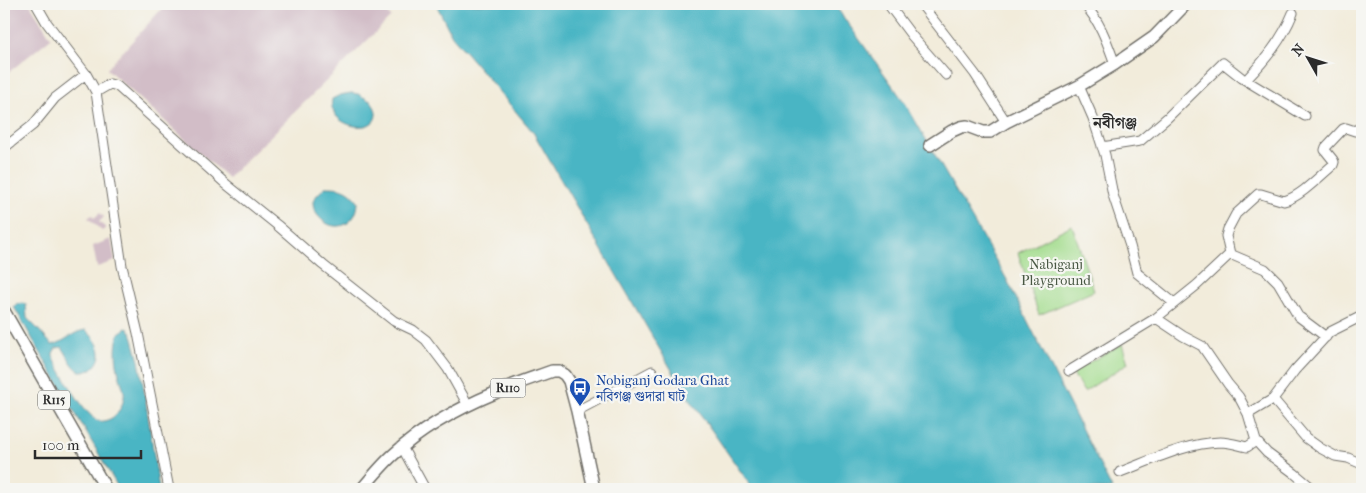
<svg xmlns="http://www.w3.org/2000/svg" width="1366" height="493" viewBox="0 0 1366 493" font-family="'IM FELL French Canon','Noto Serif Bengali',serif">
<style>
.industrial{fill:#d2bdc7}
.park{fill:#a4dd8f;stroke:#68845d}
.water{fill:#48b5c4;stroke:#3a7078}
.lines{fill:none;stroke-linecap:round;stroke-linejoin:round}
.minor-casing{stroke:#716f69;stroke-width:11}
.major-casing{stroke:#716f69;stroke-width:14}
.minor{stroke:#fff;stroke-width:9}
.major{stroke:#fff;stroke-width:11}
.labels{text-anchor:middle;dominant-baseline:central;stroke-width:4.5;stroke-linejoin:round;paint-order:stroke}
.shield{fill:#f6f6f2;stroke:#686867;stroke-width:1}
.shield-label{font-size:12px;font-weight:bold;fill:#2b2b2b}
.park-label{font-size:14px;fill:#495844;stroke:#f6f6f2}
.transit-label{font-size:14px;fill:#164399;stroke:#f6f6f2;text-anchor:start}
.quarter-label{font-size:16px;font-weight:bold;fill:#2b2b2b;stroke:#f6f6f2}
</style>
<rect width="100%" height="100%" fill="#f6f6f2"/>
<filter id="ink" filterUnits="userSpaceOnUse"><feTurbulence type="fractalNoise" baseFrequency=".02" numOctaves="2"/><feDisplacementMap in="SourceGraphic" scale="10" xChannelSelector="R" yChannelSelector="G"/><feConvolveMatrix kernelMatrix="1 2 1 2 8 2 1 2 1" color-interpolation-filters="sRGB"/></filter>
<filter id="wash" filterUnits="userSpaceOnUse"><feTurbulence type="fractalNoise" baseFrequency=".0096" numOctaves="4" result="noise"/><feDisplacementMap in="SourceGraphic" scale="20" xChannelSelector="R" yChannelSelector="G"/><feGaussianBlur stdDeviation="1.12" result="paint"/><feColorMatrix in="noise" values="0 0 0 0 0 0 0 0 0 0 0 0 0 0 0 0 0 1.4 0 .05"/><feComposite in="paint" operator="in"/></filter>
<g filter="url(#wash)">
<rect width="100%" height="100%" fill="#f2ecdb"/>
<!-- industrial -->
<path class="industrial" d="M4 4H30L51 38 4 76Z
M166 4H378L391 17 228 178 107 69Z
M100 213 104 217 99 222 106 228 102 231 88 218 92 215 94 218Z
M111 239 115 261 97 267 93 246Z"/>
<!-- park -->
<path class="park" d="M1072 225 1094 291 1039 315 1018 253Z
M1122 344 1128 363 1084 392 1072 372Z"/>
<!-- water -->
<path class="water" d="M436 4H834L905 103 1006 278 1112 489H753L684 391 533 132 452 36Z
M351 93 358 94 372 102C374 106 376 110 376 113 377 134 336 129 332 107 331 105 332 102 332 99L340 95Z
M325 187C341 187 348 188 358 201 358 227 331 236 316 213 314 210 313 207 313 202 315 196 321 191 325 187Z
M19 304 23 303 26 305 27 318 37 328 52 345C64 343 73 331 86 330 92 336 100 344 100 354 100 364 88 376 78 370 71 365 67 354 62 347L56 348 53 353V356C59 369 86 418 99 421 103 422 107 420 110 419 118 415 123 405 124 397 125 390 122 385 120 378 116 363 114 348 119 333L126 328 129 329 131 332 139 361 145 396 159 489H119L14 307Z"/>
</g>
<g filter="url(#ink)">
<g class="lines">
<!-- minor casing -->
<g class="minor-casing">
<path id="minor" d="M36 4 47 23 86 74
M888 4 912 36 946 75
M921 4 975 74 1006 122
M1084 4C1100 21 1107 42 1115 64
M1246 80C1266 59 1282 40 1293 13
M1079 86 1093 118 1105 155 1113 195 1130 246 1137 273 1174 303
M1102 147 1140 141 1167 118 1223 63 1242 78 1305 116
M4 148 33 125 55 98 86 74 96 92
M1230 254 1265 269 1278 282 1298 316 1326 337
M1156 318 1183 336 1202 346 1228 384 1239 397 1248 414 1256 441
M1069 371 1156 318 1197 285 1230 254 1226 236 1228 229 1236 214 1258 194H1261L1284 201C1300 197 1320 176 1333 165L1334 162 1333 160 1325 150 1326 147 1343 129 1346 128 1355 131 1362 126
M1273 399 1306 438 1320 448 1335 456 1348 458 1362 464
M577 411 652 371
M1248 414 1273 399 1295 370 1330 332 1362 316
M402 447 425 489
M1120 472C1152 460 1186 443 1220 442 1229 442 1238 445 1247 447L1256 441 1267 453 1294 473 1313 489
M169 489 138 333 122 266 96 92 110 84 117 86 226 184 277 225 323 265 394 321 413 330 426 340 448 369 468 405"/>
</g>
<!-- major casing -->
<g class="major-casing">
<path id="major" d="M930 145 952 131 961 127 967 126 983 132H990L1006 122 1079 86 1115 64 1154 37 1186 4
M4 311 106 489
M362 489C372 477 382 465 393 455 422 428 459 408 495 393 513 384 533 378 552 371H559L565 375 569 381 577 411 594 489"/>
</g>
<!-- minor -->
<use href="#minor" class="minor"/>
<!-- major -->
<use href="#major" class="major"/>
</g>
</g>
<!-- icons -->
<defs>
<g id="bus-pin" transform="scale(1.125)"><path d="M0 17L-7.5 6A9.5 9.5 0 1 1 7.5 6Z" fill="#1a4fb4" stroke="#f6f6f2"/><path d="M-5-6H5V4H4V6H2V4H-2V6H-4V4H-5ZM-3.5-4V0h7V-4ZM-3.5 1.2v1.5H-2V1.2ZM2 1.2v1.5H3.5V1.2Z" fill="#fff"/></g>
</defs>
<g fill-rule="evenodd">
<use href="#bus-pin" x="580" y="388"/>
</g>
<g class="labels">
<!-- shield labels -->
<g class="shield">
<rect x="490.5" y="378.5" width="35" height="19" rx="4"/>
<rect x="38" y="390.5" width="32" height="19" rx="4"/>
</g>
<g class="shield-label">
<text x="508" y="388">R110</text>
<text x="54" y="400">R115</text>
</g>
<!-- park labels -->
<g class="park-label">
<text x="1056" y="264">Nabiganj<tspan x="1056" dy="16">Playground</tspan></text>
</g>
<!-- transit labels -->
<g class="transit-label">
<text x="596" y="380">Nobiganj Godara Ghat<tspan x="596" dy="16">নবিগঞ্জ গুদারা ঘাট</tspan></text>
</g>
<!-- quarter labels -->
<g class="quarter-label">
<text x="1115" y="122">নবীগঞ্জ</text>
</g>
</g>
<!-- margin -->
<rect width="1366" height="493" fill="none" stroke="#f6f6f2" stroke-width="20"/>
<!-- north arrow -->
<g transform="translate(1308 58) rotate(309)" stroke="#f6f6f2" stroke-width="4" paint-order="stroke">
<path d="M0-4L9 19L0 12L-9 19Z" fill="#2b2b2b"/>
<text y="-8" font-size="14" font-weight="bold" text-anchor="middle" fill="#2b2b2b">N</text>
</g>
<!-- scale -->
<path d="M35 450v8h106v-8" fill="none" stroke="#2b2b2b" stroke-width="2.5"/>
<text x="42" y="450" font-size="15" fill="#2b2b2b" stroke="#f6f6f2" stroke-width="4" paint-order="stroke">100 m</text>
</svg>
